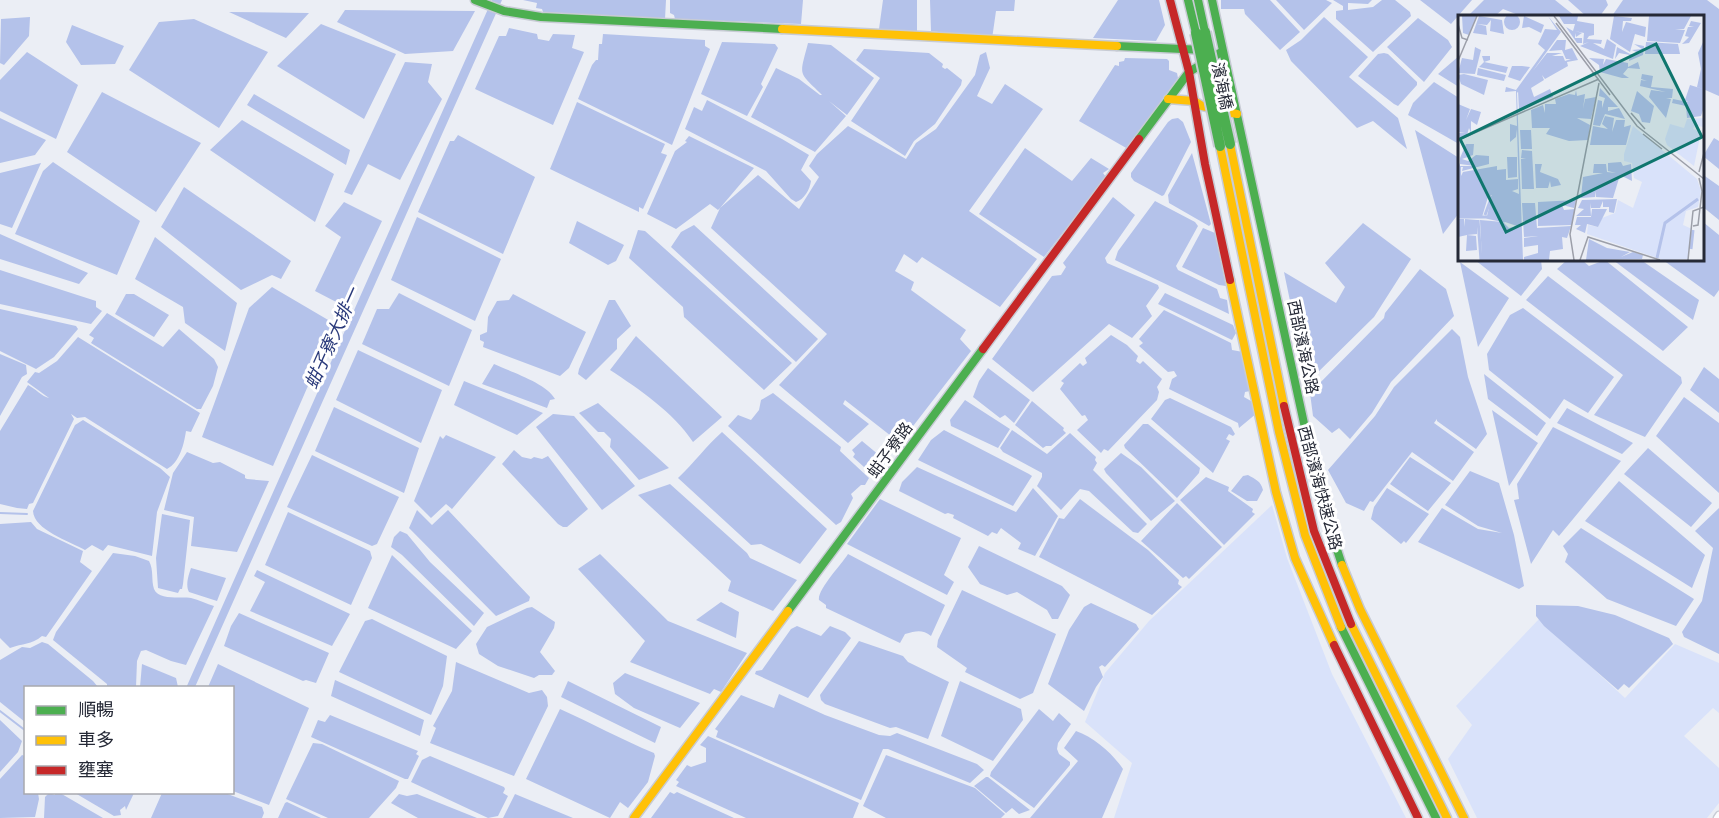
<svg xmlns="http://www.w3.org/2000/svg" width="1719" height="818" viewBox="0 0 1719 818" font-family="Raleway,'Noto Sans TC',sans-serif">
<style>
.green{fill:#d9e2fa}
.water{fill:#b4c2ea}
.lines{fill:none;stroke-linecap:round;stroke-linejoin:round}
.stream{stroke:#b4c2ea;stroke-width:2}
.street-casing{stroke:#c7cbd4;stroke-width:9}
.fast-casing{stroke:#c7cbd4;stroke-width:11}
.slow-casing{stroke:#c7cbd4;stroke-width:11}
.jam-casing{stroke:#c7cbd4;stroke-width:11}
.street{stroke:#fcfcfe;stroke-width:6}
.fast{stroke:#4caf50;stroke-width:8}
.slow{stroke:#ffc107;stroke-width:8}
.jam{stroke:#c62828;stroke-width:8}
.fast-bridge-casing{stroke:#c7cbd4;stroke-width:14;stroke-linecap:butt}
.fast-bridge{stroke:#4caf50;stroke-width:10}
.labels{text-anchor:middle;dominant-baseline:central;stroke-width:6;stroke-linejoin:round;paint-order:stroke}
.street-label{font-size:16px;fill:#252936;stroke:#fff}
.water-label{font-size:18px;font-style:italic;fill:#2a3a7b;stroke:#fff}
.inset-river{fill:none;stroke:#b4c2ea;stroke-width:3}
.inset-road{fill:none;stroke:#9c9fa9;stroke-width:1.5}
.view{fill:#0f766e;fill-opacity:0.15;stroke:#0f766e;stroke-width:3}
.inset-edge{fill:none;stroke:#252936;stroke-width:3}
</style>
<rect width="100%" height="100%" fill="#ebeef5"/>
<!-- green -->
<path class="green" d="M1272 505 1287 558 1332 674 1406 818H1114L1132 763 1085 722 1105 673 1149 621Z
M1539 619 1625 698 1675 644 1719 663V713L1713 708 1684 736 1719 768V803L1707 818H1477L1448 759 1472 725 1456 706Z"/>
<!-- water -->
<path class="water" d="M492 0H502L195 687 186 688Z
M523 0H666L665 19 543 12 542 9 536 8 537 3Z
M670 0H803L801 24 675 19 674 15 670 13Z
M883 0H917V32L879 29Z
M930 0H1015L1014 11H996L992 39 931 31Z
M1118 0H1159L1165 25 1156 41 1093 38Z
M1221 0H1270L1300 32 1280 50 1245 14 1244 9H1221Z
M1276 0H1326L1332 3 1304 30Z
M1333 0H1372L1368 4 1348 3V10L1373 7 1382 0H1395L1410 12 1411 16 1373 52 1336 19V11L1343 10V6Z
M1420 0H1472L1451 24Z
M1484 0H1555L1575 16H1521L1503 9 1495 16H1468Z
M1568 0H1606L1608 5 1600 16H1586Z
M1623 0H1707L1719 9V96L1703 89 1702 16H1612Z
M345 10 475 11 453 51 405 54 337 22Z
M229 12 309 13 286 38Z
M30 17 29 36 4 65 0 63 1 19Z
M1324 17 1368 57 1349 77 1398 118 1407 149 1373 121 1357 128 1291 61 1286 50 1301 40Z
M1418 18 1448 40 1452 47 1424 82 1387 47Z
M194 19 268 52 219 128 129 70 159 22Z
M321 24 396 54 364 119 277 66Z
M72 25 124 46 115 64 81 65 66 42Z
M509 28 537 34 538 39 549 41 553 34 575 35 572 48 584 52 553 125 475 89 499 36H506Z
M603 34 705 40V46L710 49 672 145 578 99 592 65 596 60H598L599 44H602Z
M722 42 775 44 778 48 761 84 763 87 747 116 701 94Z
M808 43 831 45 874 78 847 115 829 101 846 116 815 152 751 117 776 68 799 79 820 95H822C798 71 799 78 808 43Z
M864 49 929 53 943 64 942 67 945 69 947 68 962 80 961 85 935 124 914 141 905 156 851 121 880 78 856 60Z
M27 52 78 85 56 139 0 111V80Z
M986 52 990 68 977 96 992 104 1005 84 1043 109 969 211 1037 259 1000 307 922 257 917 263 904 254 895 271 914 282 911 290 966 330 960 339 971 351 900 443 845 400 843 404 869 424 848 443 779 385 827 334 711 228 720 208 718 210 710 204 676 229 647 214 675 151 687 142 685 141 689 136 754 168 720 208 758 175 799 209 819 177 809 166 817 154 848 126 906 159 916 143 936 129 975 75 980 55Z
M1384 53 1388 54 1417 82V85L1398 106 1394 104 1358 76 1378 54Z
M1459 56V87L1438 74Z
M1125 58 1167 59 1169 61V70L1177 73 1178 78 1128 149 1079 121 1115 65 1119 66V62L1124 61Z
M405 62 432 64 428 82 442 99 400 180 368 164 352 195 344 192Z
M1434 82 1459 98V144L1408 115 1413 103Z
M102 92 201 143 156 212 67 152Z
M254 94 350 150 346 165 247 105Z
M707 100 782 139 809 155 801 170 811 181C810 189 804 200 796 202L791 199 766 171 685 129 694 107 702 111Z
M577 102 665 144 661 153 667 155 643 209 639 207V212L550 169Z
M0 118 46 140 35 155 0 163Z
M1178 118 1183 122 1191 142 1164 195 1162 196 1134 181 1131 177V173L1168 122 1172 119Z
M242 120 334 174 315 222 210 150Z
M1415 130 1459 158V213L1443 234Z
M458 135 535 177 503 254 418 212 450 141H454Z
M1714 138 1719 141V169L1703 156Z
M1025 148 1072 181 1091 158 1109 169 1103 173 1106 177 1044 257 979 214Z
M1192 153 1211 224 1209 226 1169 203 1168 195Z
M53 162 140 221 117 275 15 234 43 171Z
M41 163 12 228 0 224V173Z
M1702 174 1719 186V220L1703 207Z
M184 187 291 261 281 279 272 275 241 290 161 227Z
M1113 197 1135 215 1105 258 1107 263 1158 285 1159 288 1146 306 1152 316 1132 338 1109 324 1033 392 992 359 1052 276 1061 275 1066 267 1063 263Z
M1155 201 1195 222 1198 226 1176 266 1178 270 1217 289 1220 298 1227 300 1229 314 1115 260 1118 251Z
M344 202 382 221 342 305 315 291 341 237 325 226Z
M417 217 501 259 475 321 391 280Z
M577 221 624 245 616 261 608 265 569 243Z
M1703 222 1719 235V290L1714 297 1663 260H1702Z
M1363 223 1411 259 1374 317 1307 383 1284 272 1336 303 1345 287 1325 263Z
M694 225 818 339 796 362 671 247 681 232Z
M1203 228 1215 233 1226 286 1219 285 1182 267Z
M638 230 645 231 792 363 764 390 684 317 683 307 629 258Z
M0 235V234L88 273 79 284 0 259Z
M155 237 237 303 225 351 185 323 183 307 135 279Z
M1475 260H1541L1542 269 1521 296Z
M1567 260H1582L1589 266 1605 260 1688 327 1663 351 1557 269Z
M1613 260H1641L1699 300 1693 320Z
M1460 262 1509 298 1478 347Z
M1420 269 1446 289 1454 316 1391 382 1372 413 1350 439 1339 428 1332 433 1313 416 1310 393 1384 318 1385 313Z
M0 270 96 301V307L102 311 91 324 0 304Z
M1548 276 1681 377 1682 383 1645 437 1594 415 1623 375 1526 300Z
M272 287 335 324 273 466 202 437 249 308Z
M399 293 472 330 449 386 362 344 377 309H389Z
M1165 293 1233 325 1236 333 1232 340 1158 304Z
M126 294H134L169 315 154 337 115 314Z
M513 294 586 332 569 368 560 376 483 347 484 342 480 340V335L487 332 488 317 497 301 509 300Z
M609 300H615L631 326 617 339V349L586 380 578 374 579 369Z
M1523 308 1614 377 1588 413 1564 399 1550 419 1489 370 1487 354 1510 315Z
M0 309 76 326 78 329 54 357 36 369 0 351Z
M1164 310 1231 343 1232 350 1243 352 1250 391 1245 392 1244 397 1251 401 1257 413 1239 428 1238 423 1169 389 1172 379 1177 376 1174 371 1168 372 1139 346 1143 343 1139 339Z
M107 313 163 347 179 329 214 359 218 367 213 386 201 409H197L91 343 94 338 89 335Z
M1452 329 1460 337 1468 377 1487 434 1476 449 1437 421V419L1434 423 1474 452 1453 481 1412 452 1373 502 1370 501 1364 511 1346 503 1328 470 1375 416 1394 387Z
M1111 335 1127 345 1138 356 1136 361 1140 364 1143 361 1162 379 1157 387 1159 392 1157 400 1108 451 1104 449 1101 453 1077 430 1088 420 1085 415 1082 416 1060 389 1064 383 1061 381 1080 363 1083 366 1087 363 1085 358Z
M636 336 722 417 693 442C673 412 639 389 610 370Z
M78 337 200 413 191 432 186 431C184 444 180 462 167 469L85 417 77 418 71 414 74 419 33 503 29 504 27 509 17 508 0 504V431L28 385C36 389 41 396 49 398L27 382 35 372 39 373 57 361Z
M358 350 442 390 421 443 336 400Z
M0 354 26 365 27 374 22 377 0 416Z
M494 364C511 372 546 383 555 399L550 400 547 408 482 384Z
M1704 367 1719 379V413L1690 390Z
M988 368 1030 400 1014 423 1005 415 1000 418 973 397 979 381Z
M1484 374 1546 423 1537 436 1488 399Z
M464 381 543 413 517 435 454 405Z
M773 393 841 447 840 451 869 478 865 485H861L851 494 853 498 841 522 836 525 728 426 738 415 751 420 759 410 761 400Z
M1684 397 1719 423V493L1656 436Z
M1170 398 1231 427 1235 434 1233 436 1229 434 1226 439 1230 441 1213 473 1151 419 1165 400Z
M965 400 1010 429 998 448 951 426 950 420Z
M1032 401 1064 428 1063 430 1066 433 1051 446H1046L1043 448 1015 425Z
M598 403 669 468 639 480 610 447 611 439 604 432H598L579 413Z
M334 407 419 448 404 493 315 451Z
M1567 408 1633 443 1622 454 1557 423Z
M1492 410 1538 443 1509 486Z
M553 414 574 416 635 486 602 510 536 427Z
M83 420 160 468 170 477 157 512 152 556 108 545 103 551 92 545 85 550C69 541 34 530 33 511L75 425Z
M1143 424H1148L1200 468 1199 473 1177 498 1125 448 1124 445Z
M1553 427 1621 461 1559 536 1553 530 1531 564 1514 500 1519 499 1517 484Z
M944 430 1029 474 1032 476 1013 506 918 460 931 440Z
M1012 430 1047 454 1070 433 1096 457 1095 460 1097 463 1093 470 1147 524 1138 533 1133 532 1089 491 1080 489 1061 510 1037 486 1042 477V473L1003 452 1000 448Z
M722 432 827 529 800 564 761 544 751 545 678 478C694 463 706 446 722 432Z
M446 435 496 457 452 509 446 504 431 518 414 501 440 436 443 439Z
M862 441 885 460V465L875 477 853 457 855 454 852 450Z
M1648 448 1712 503 1691 527 1624 474Z
M514 450 522 457 531 459 534 457 542 459 548 456 588 509 567 527H563L558 524 502 464Z
M187 452 213 463 220 462 245 475V478L247 479 269 481 237 552 191 546 194 517 164 510 173 473Z
M1121 453 1141 467 1175 501 1151 521 1106 473 1104 469Z
M312 455 399 497 377 544 372 546 287 507Z
M1410 457 1451 483 1428 511 1390 484Z
M917 467 1016 512 1033 488 1058 516 1035 556 1018 549 1021 543 1001 528 997 534 992 532 988 536 953 518 954 515 948 513 945 514 899 491 902 482Z
M1470 471 1499 483 1514 535 1524 586 1519 589 1418 542 1442 508 1478 529 1502 533 1478 526 1445 505Z
M1248 475C1255 479 1261 481 1263 490L1257 501H1247L1231 491 1243 476Z
M1206 477 1229 487 1228 491 1253 509 1252 512 1255 514 1224 545 1180 500Z
M1619 481 1705 555 1692 588 1585 521Z
M670 484 747 553 750 558 797 580 773 611 728 591 731 581 638 495Z
M1387 488 1429 514 1406 543 1404 541 1401 544 1371 519 1374 507Z
M880 499 961 538 944 575 954 582 947 595 847 544Z
M1080 499 1148 550 1179 580 1178 584 1182 587 1152 615 1039 557 1059 518 1064 519Z
M1177 503 1222 547 1189 579 1186 576 1183 578 1141 541Z
M1719 508V654L1684 637 1682 632 1702 601 1713 548 1695 531Z
M417 510 432 525 448 510 530 597 529 601 496 616 409 528Z
M288 512 370 551 372 558 351 605 265 565Z
M162 514 190 520 183 584 182 589H180L178 593 158 588 156 558Z
M31 522 37 529 83 551 80 562 92 571 46 637 42 636C31 645 23 643 10 648L0 638V524Z
M1581 528 1694 599 1676 626 1607 599 1565 562 1568 554 1563 546Z
M400 531 407 534 430 562 484 613 474 626 402 555 391 547 394 537Z
M979 546 1062 586 1070 595 1058 619H1052L1047 610 1017 592 1007 595 980 584 968 567Z
M113 553 135 556 149 561C154 570 151 580 154 589 159 601 182 596 191 598 199 600 207 604 214 606L186 665 171 661 146 650 141 651 137 661 136 687H107V684L53 640 56 632Z
M600 554 668 621 747 653 721 692 714 689 710 694 630 662 645 641 578 569Z
M848 554 945 605 931 636C922 629 916 631 905 634L900 643 826 608V605L819 600C817 590 841 565 848 554Z
M392 555 472 631 456 649 368 608Z
M191 568 226 578 217 601 189 592C185 585 189 574 191 568Z
M257 570 350 614 332 646 250 611 265 582 254 576Z
M962 590 1056 634 1033 693 1020 699 965 672 967 668 937 647 938 640Z
M721 602 739 612 736 638 696 620Z
M1091 603 1136 624 1139 629 1105 667 1102 665 1099 667 1103 677 1096 687 1084 711 1048 684 1069 630 1084 607Z
M1536 605 1578 606 1615 615 1669 638 1673 644 1629 688 1624 684 1618 690 1544 626 1536 616Z
M532 607 555 622 554 628 540 652 555 671 552 675H539L534 678 498 666 479 654 476 644 487 627 527 608Z
M239 613 329 653 316 683 306 680 303 681 224 646 231 626Z
M372 619 447 656 443 686 431 715 339 672 365 621Z
M797 626 821 636 830 626 845 632 851 638 808 698 755 674 756 671 762 670 791 629Z
M859 641 903 656 908 662 949 682 928 739 896 727 890 728 825 704 821 700 820 695Z
M42 642 48 644 93 681 98 687 26 688 25 722 0 702V660L22 647 30 648Z
M456 662 529 693 542 690 547 697 548 706 514 776 430 743 436 728 433 726 452 691Z
M142 664 176 678 178 687H140Z
M218 664 309 708 269 805 233 791 232 688 208 687Z
M625 673 700 703 680 728 634 708 615 694 613 683Z
M335 680 424 720 420 736 331 696Z
M568 681 661 727 655 743 561 697Z
M960 681 1021 709 1023 720 993 761 941 736Z
M779 694 825 715 879 735 890 736 897 733 977 764 984 770 970 783 888 749H883L861 800 716 737 718 731 715 729 741 695 774 708Z
M560 709C592 723 622 740 654 753L655 756 648 782 628 808 620 802 610 818 526 779Z
M1039 709 1053 721 1059 713 1071 724 1058 743 1057 749 1059 754 1070 762V765L1034 808 990 776 991 772Z
M330 715 418 751 416 754 419 756 408 779H405L311 737 318 720 325 722Z
M0 720 22 741 18 752 0 772Z
M1076 731C1094 737 1113 754 1123 769L1102 818H1030L1078 761 1064 748Z
M708 736 859 803 853 818H746L676 786 679 782 676 780 687 765 691 767 706 762V748L700 745Z
M313 743 322 744 399 781 396 788 369 818H328L286 799Z
M22 755 25 756 26 792 38 793 39 799 35 817 0 818V779Z
M886 755 975 788 1005 814 1001 818H886L863 806Z
M430 756 504 787 505 789 503 793 508 796 498 816 488 818 411 782 422 760Z
M986 777H988L1030 810 1019 814 1012 808 1006 813 974 786Z
M670 792 674 794 677 792 734 818H651Z
M55 793H60L103 818H44L45 797 49 793 55 795Z
M75 793H134L126 810 125 806 120 810 121 815 114 816Z
M162 793H225L262 807 264 813 262 818H151Z
M399 794 407 796 417 794 477 818H418L391 803Z
M515 794 573 818H503Z
M287 802 321 818H278L285 803Z"/>
<g class="lines">
<!-- stream -->
<path class="stream" d="M0 513 27 514
M0 711 26 731"/>
<!-- street casing -->
<g class="street-casing">
<path id="street" d="M1717 818 1719 815"/>
</g>
<!-- fast casing -->
<g class="fast-casing">
<path id="fast" d="M475 0 504 11 541 17 782 29
M1188 0 1196 33
M1198 0 1205 32
M1212 0 1320 497 1342 565
M1117 46 1204 50
M1139 139 1189 72 1223 51
M788 611 983 349
M1341 627 1436 818"/>
</g>
<!-- slow casing -->
<g class="slow-casing">
<path id="slow" d="M782 29 1117 46
M1168 99 1194 101 1202 106 1237 114
M1230 144 1284 406
M1220 146 1279 432 1305 535 1341 627
M1230 280 1276 492 1295 558 1334 645
M1342 565 1360 609 1464 818
M1351 624 1447 818
M634 818 788 611"/>
</g>
<!-- jam casing -->
<g class="jam-casing">
<path id="jam" d="M1170 0 1189 72 1205 164 1230 280
M983 349 1139 139
M1284 406 1314 531 1351 624
M1334 645 1418 818"/>
</g>
<!-- street -->
<use href="#street" class="street"/>
<!-- fast -->
<use href="#fast" class="fast"/>
<!-- slow -->
<use href="#slow" class="slow"/>
<!-- jam -->
<use href="#jam" class="jam"/>
<!-- fast-bridge casing -->
<g class="fast-bridge-casing">
<path id="fast-bridge" d="M1205 32 1230 144
M1196 33 1220 146"/>
</g>
<!-- fast-bridge -->
<use href="#fast-bridge" class="fast-bridge"/>
</g>
<g class="labels">
<!-- street labels -->
<g class="street-label">
<text transform="translate(1222 86) rotate(78)">濱海橋</text>
<text transform="translate(1303 347) rotate(78)">西部濱海公路</text>
<text transform="translate(890 450) rotate(-54)">蚶子寮路</text>
<text transform="translate(1320 488) rotate(75)">西部濱海快速公路</text>
</g>
<!-- water labels -->
<g class="water-label">
<text transform="translate(332 338) rotate(-66)">蚶子寮大排一</text>
</g>
</g>
<!-- overview -->
<g transform="translate(1458 15)">
<rect width="246" height="246" fill="#ebeef5"/>
<path d="M246 103 245 112 237 110 235 114 243 117 236 151 209 130 207 124 212 109 226 113 229 104ZM175 111 239 164 243 176 240 192 228 196 225 210 234 214 230 244 205 245 129 219 130 210 140 212 144 203 157 198 160 185 175 193 184 167 176 163 174 148 166 146V139Z" fill="#d9e2fa"/>
<path d="M46 7a8 8 0 1 1 16 0a8 8 0 1 1-16 0ZM4 1H19L11 20 5 18ZM21 1 44 5 46 19 32 16 33 5 29 10 19 9 28 11 29 20 15 18ZM66 1 86 10 83 18 71 12 64 13ZM90 1 103 17 59 78 65 245H24L22 205 45 207 51 213 59 211 29 201 34 180 30 182 24 202 0 201V144L2 151H17L2 149V143L8 129H16L15 140 4 144 10 146 18 140 31 141V149L4 156 5 152H3V161L5 157 39 151V155L48 154V165L60 164V174L54 176 61 179 59 114 58 122 52 127V109L59 111 58 76 47 77 48 72 58 75 87 35 80 29 87 14 99 15ZM101 1H120L119 6 136 9V20L131 21 129 24 144 25 143 29 135 28 146 34 149 24 158 30 155 44 122 31 131 27 125 29 126 18 117 16 124 18 118 22 117 18V23H124V28H119L108 12 115 16 117 9H106ZM156 1 174 3 173 6H165L164 17 168 7 188 12 187 22 177 19 172 37 152 24ZM191 1H233L226 14 217 15H227L222 28 189 26ZM233 6 243 8 231 28 224 29 231 22 227 21 230 12H236L231 11ZM99 25H108L107 35 114 33 120 45 109 47 110 51 87 64 84 60 86 65 73 73 76 82 92 74 95 82 61 95 60 75 89 38H104L94 41H105L107 46 113 44H108L104 35 91 36ZM246 25V92L243 101 229 103 228 91 214 88 215 84 230 87 227 85 232 70 245 74 239 72 243 54 240 38ZM188 27 220 29 222 39H187ZM176 29 186 31 185 40 171 46 172 40 161 38 157 44 159 32 172 39H183L174 35 184 34ZM17 32 23 35 17 59 0 58 4 43 15 45ZM24 41H32V45L26 47 50 52 48 58 21 52 26 47ZM131 43 146 44 145 50 148 44 170 48V52L180 47 182 54 170 53 165 59 171 63H164L142 57 141 50ZM54 51H64L72 52 62 66 50 62ZM20 53 48 60 46 66 19 60ZM6 59 30 65 26 80 3 69 0 60ZM184 59 195 61 193 72 215 74 214 83H208L213 84 208 103 191 82 193 75 208 77 182 71 183 65 189 66 183 64ZM142 73 160 92H150V96L161 93 167 104 147 99 142 111 135 110 140 85 144 86V93L147 83 141 81ZM118 75 119 81 127 79 125 94 127 84 138 82 133 104 119 103 132 110 130 125 111 126 88 119 92 113H74L73 95 85 90 87 98V89H98L97 84 111 79 117 80ZM179 76 196 91 192 108 184 107 181 99 173 96ZM0 89 12 94 8 105 13 94 23 97 19 110 13 106V118L11 113 9 120 1 124 0 118H7L0 117ZM147 101 156 103 154 117 158 105H167L166 112 173 110 168 130H132L135 111 150 114 144 109ZM62 115H73L74 134H63ZM64 135 74 136 76 174H64L63 144H68L63 143ZM49 142H59V162L50 163ZM163 147 165 151 173 149 174 166 162 160 155 183 138 182V176L137 182 123 183 125 162 145 158H135L136 149H148L149 157 158 158 150 156V148ZM77 149H84L82 157 100 164 103 170 93 172 92 166 90 173H78ZM159 184 156 198 151 197V192H145V186L142 193H133L132 188 133 201H118L126 194 120 193 124 185ZM118 185 116 193 104 190 106 195 117 194 114 210 80 211V187ZM64 188H77L79 213 113 211 109 223 104 222 105 234 92 236 91 245H66V242L80 238V230L66 232V223L80 221 66 222ZM134 194H149L140 212 129 209 127 218 118 214 123 210H117L119 202H133ZM0 204H6L7 212V204L19 205V219L9 220 18 221 19 235 8 236 9 220 0 222ZM131 224 149 233 172 237 163 242 175 237 185 240 184 244 128 245Z" fill="#b4c2ea"/>
<path class="inset-river" d="M27 200 34 181M0 202H28L47 206M20 205 23 245M233 234 235 215M199 243 207 208 240 184"/>
<path class="inset-road" d="M96 1 179 111 246 164M98 8 152 80M0 9 4 23 10 25M0 46 19 1M173 98 187 114M185 119 204 134M0 125 141 64M241 157 246 138M235 211 240 210 244 176 241 163M116 245 112 219 141 68M122 245 130 222 202 245M230 245 235 196 246 192"/>
<path class="view" d="M198 29 244 122 48 217 2 124Z"/>
<rect width="246" height="246" class="inset-edge"/>
</g>
<!-- legend -->
<rect x="24" y="686" width="210" height="108" fill="#ffffff" stroke="#a8a9af" stroke-width="1.5"/>
<rect x="36" y="706" width="30" height="9" fill="#4caf50" stroke="#a8a9af" stroke-width="1.5"/>
<text x="78" y="716" font-size="18" fill="#252936">順暢</text>
<rect x="36" y="736" width="30" height="9" fill="#ffc107" stroke="#a8a9af" stroke-width="1.5"/>
<text x="78" y="746" font-size="18" fill="#252936">車多</text>
<rect x="36" y="766" width="30" height="9" fill="#c62828" stroke="#a8a9af" stroke-width="1.5"/>
<text x="78" y="776" font-size="18" fill="#252936">壅塞</text>
</svg>
